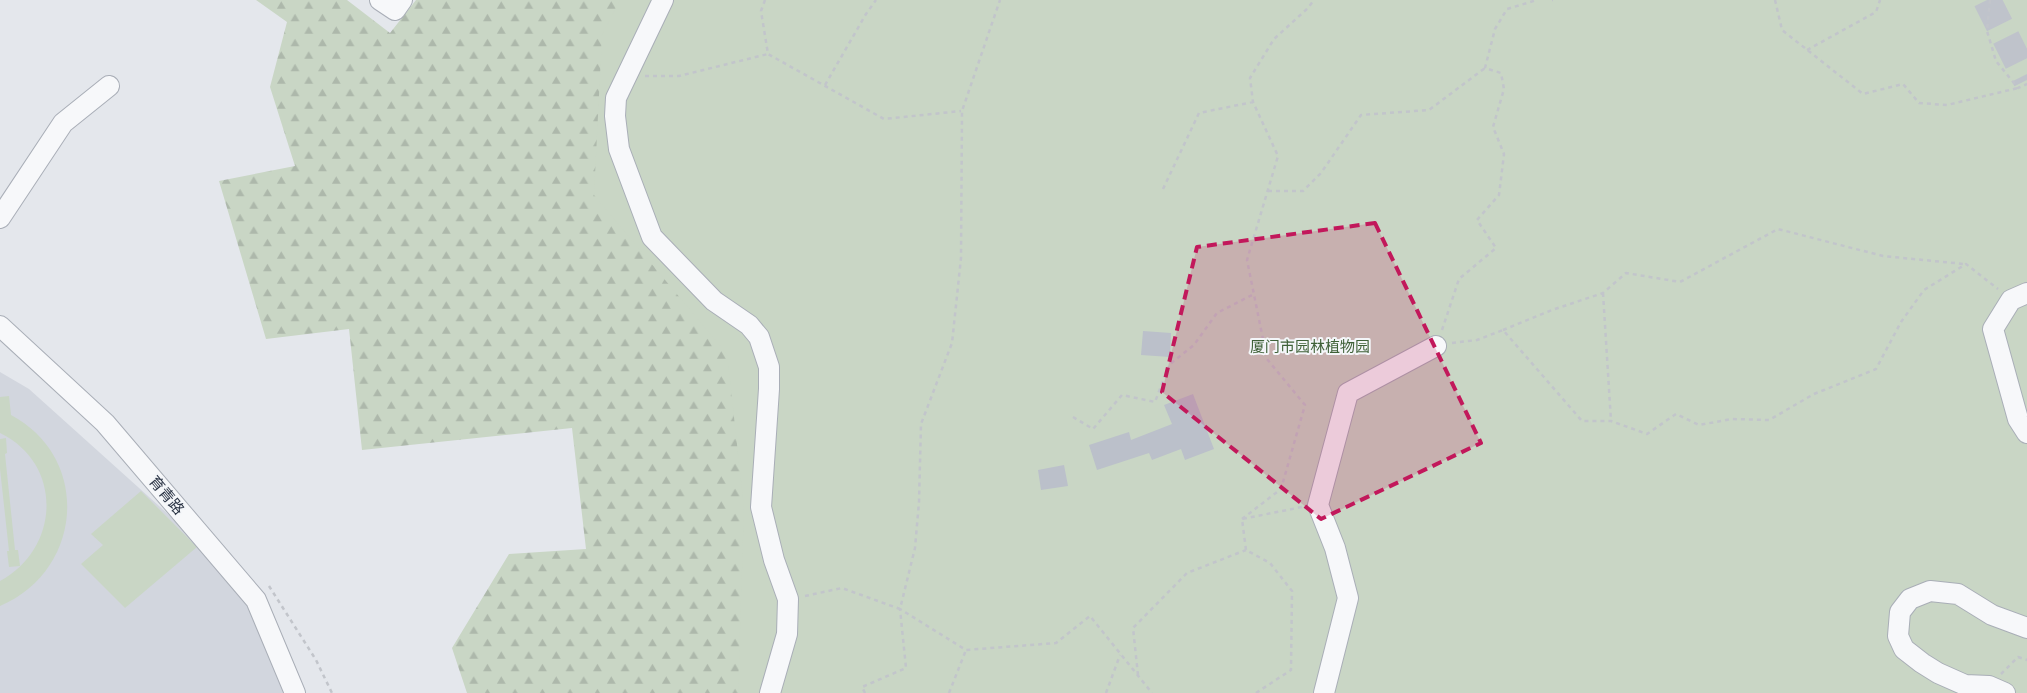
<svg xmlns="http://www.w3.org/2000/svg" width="2027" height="693" viewBox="0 0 2027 693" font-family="Mulish,'Noto Sans SC',sans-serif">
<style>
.built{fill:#d2d6de}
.forest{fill:url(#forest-firs)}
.garden{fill:#c9d6c5}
.building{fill:#bbc0ca}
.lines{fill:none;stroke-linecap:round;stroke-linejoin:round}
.highway-tunnel{stroke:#bfc3cb;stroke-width:28;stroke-dasharray:28 14;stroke-linecap:butt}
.minor-casing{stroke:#a9aeb7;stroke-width:22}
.path{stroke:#c2c5cb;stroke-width:2.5;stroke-dasharray:4 4;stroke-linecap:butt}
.minor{stroke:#f7f8fa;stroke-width:20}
.marked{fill:#c2185b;fill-opacity:0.2;stroke:#c2185b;stroke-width:4;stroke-dasharray:10 6;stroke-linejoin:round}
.labels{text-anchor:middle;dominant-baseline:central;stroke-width:4;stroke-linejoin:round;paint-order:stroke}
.park-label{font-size:15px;fill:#3f6138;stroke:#f4f6f9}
.street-label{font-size:15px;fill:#2b3445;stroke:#f4f6f9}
</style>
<defs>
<pattern id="forest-firs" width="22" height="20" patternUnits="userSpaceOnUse" patternTransform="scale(1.25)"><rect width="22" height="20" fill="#c9d6c5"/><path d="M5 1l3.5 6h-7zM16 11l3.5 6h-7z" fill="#adb8ab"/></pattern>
</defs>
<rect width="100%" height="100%" fill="#e4e7ec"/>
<!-- built -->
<path class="built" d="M0 372 29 389 268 604 296 693H0Z"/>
<!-- forest -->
<path class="forest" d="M256 0H347L390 33 416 0H2027V693H467L452 648 509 554 586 549 572 428 362 450 349 329 266 339 219 181 295 166 270 87 287 22Z"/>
<!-- garden -->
<path class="garden" d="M620 0H2027V693H738L744 508 727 354 594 195 602 35Z
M9 396 11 415C92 458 83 571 0 606V581C60 549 64 464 0 433V397Z
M6 438 7 453 5 454 15 550H18L20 566 9 567 7 551H9L0 469V439Z
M141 491 197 547 125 608 81 564 103 545 91 534Z"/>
<!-- building -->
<path class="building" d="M1143 331 1171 333 1170 357 1141 355Z
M1193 394 1214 449 1185 460 1181 449 1152 460 1149 453 1097 470 1089 445 1129 432 1131 440 1172 424 1164 405Z
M1064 465 1068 486 1041 490 1038 470Z"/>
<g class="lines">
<!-- highway-tunnel -->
<path class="highway-tunnel" d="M1987 0 2027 80"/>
<!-- minor casing -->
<g class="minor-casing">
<path id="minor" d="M380 0 395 10 402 0
M663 0 616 98 615 116 619 149 652 237 714 301 749 325 759 337 769 367V389L761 507 774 560 788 599 787 634 770 693
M0 218 63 123 109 86
M2027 293 2011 300 1993 329 2018 419 2027 433
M0 326 105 423 256 600 295 693
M1324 693 1348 598 1335 548 1318 505 1348 393 1436 346
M2005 693 1989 686 1965 685 1938 673 1922 663 1904 649 1898 636 1900 612 1910 599 1930 591 1958 594 1992 615 2027 628"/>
</g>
<!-- path -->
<path class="path" d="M765 0 761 11 768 54 884 119 961 111
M1552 0H1553
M1775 0 1782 30 1863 94 1903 84 1919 103 1947 105 2018 88
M1990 0 1987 31 1996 61 2018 88 2027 84
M1807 50 1876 12 1880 0
M645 76H679L768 54
M825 85 866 14 876 0
M1163 189 1199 113 1253 102
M1268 191H1303L1321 173 1361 115 1429 110 1485 68
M1603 293 1611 421
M1442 330 1459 279 1496 248 1477 220 1499 195 1504 154 1493 127 1504 89 1501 73 1485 68 1495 29 1507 9 1537 0
M1503 330 1552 310 1603 293 1626 273 1680 282 1778 229 1883 256 1964 264
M1452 343 1477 340 1503 330 1582 421H1611L1647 434 1676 414 1699 425 1732 419 1769 420 1814 394 1876 369 1901 322 1924 290 1966 264 1998 289
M1073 417 1093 429 1122 395 1155 402 1169 365 1194 345 1217 313 1254 294
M1242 519 1281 489 1305 405 1267 359 1247 260 1278 156 1253 102 1250 78 1274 39 1308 8 1314 0
M269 586 316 660 332 693
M805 596 842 588 900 609 915 548 919 502 921 424 952 343 961 258 962 111 1000 0
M2001 674 2018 657 2027 660
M1138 675 1133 628 1187 573 1246 550
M865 693 862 687 906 668 900 609 966 650 1056 643 1090 616 1152 693
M949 693 966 650
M1106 693 1120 655
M1256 693 1291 670 1292 591 1270 563 1246 550 1242 519 1302 507"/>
<!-- minor -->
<use href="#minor" class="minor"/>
</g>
<!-- marked area -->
<path class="marked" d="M1375 223 1481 443 1321 519 1162 392 1197 247Z"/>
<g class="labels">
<!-- park labels -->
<g class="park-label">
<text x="1310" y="346">厦门市园林植物园</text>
</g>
<!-- street labels -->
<g class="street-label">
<text transform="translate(167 495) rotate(50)">育青路</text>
</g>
</g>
</svg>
